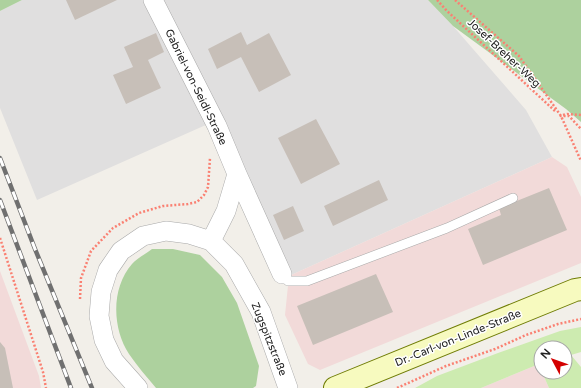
<svg xmlns="http://www.w3.org/2000/svg" width="581" height="388" viewBox="0 0 581 388" font-family="'Varela Round',sans-serif">
<style>
.residential{fill:#e0dfdf}
.commercial{fill:#f2dad9}
.grass{fill:#cdebb0}
.forest{fill:#add19e}
.building{fill:#c7bfb8}
.lines{fill:none;stroke-linecap:round;stroke-linejoin:round}
.lane-casing{stroke:#a9a9a9;stroke-width:10}
.street-casing{stroke:#a9a9a9;stroke-width:20}
.secondary-casing{stroke:#707d05;stroke-width:24}
.path{stroke:#fa8072;stroke-width:2.5;stroke-dasharray:2 2;stroke-linecap:butt}
.lane{stroke:#fff;stroke-width:9}
.street{stroke:#fff;stroke-width:19}
.secondary{stroke:#f7fabf;stroke-width:22}
.rail-casing{stroke:#707070;stroke-width:4.5}
.rail{stroke:#fff;stroke-width:3;stroke-dasharray:9;stroke-linecap:butt}
.labels{text-anchor:middle;dominant-baseline:central;stroke-width:3;stroke-linejoin:round;paint-order:stroke}
.street-label{font-size:11px;fill:#222;stroke:#fff}
</style>
<rect width="100%" height="100%" fill="#f2efe9"/>
<!-- residential -->
<path class="residential" d="M22 0H428L453 26 526 110 552 157 289 276 217 120 37 200 0 108V11Z"/>
<!-- commercial -->
<path class="commercial" d="M552 157 567 167 581 197V263L320 370 308 364 285 315 289 276Z
M0 271 39 376 41 388H0Z
M539 364 541 372H542L549 388H481Z"/>
<!-- grass -->
<path class="grass" d="M581 327V352L571 355 581 367V388H549L542 372H565V348H541V369L539 364 481 388H415L437 376 498 353 560 331Z"/>
<!-- forest -->
<path class="forest" d="M0 0H22L0 11Z
M428 0H581V122L566 109 453 26Z
M152 249H173L200 255 222 277 237 303 259 366 256 386 253 388H156C147 377 137 366 129 354 112 328 111 288 132 264 137 258 146 254 152 249Z"/>
<!-- building -->
<path class="building" d="M66 0H117L75 20Z
M241 32 247 45 269 33 291 75 259 92 241 57 217 69 208 49Z
M156 33 164 52 148 60 161 88 126 104 113 75 133 67 124 47Z
M316 119 340 164 301 184 278 138Z
M379 180 388 200 333 226 324 206Z
M549 188 567 230 483 265 468 229 501 215 499 208Z
M293 206 304 231 284 240 273 215Z
M376 274 393 312 313 345 297 306Z
M0 342 5 348 13 388H0Z"/>
<g class="lines">
<!-- lane casing -->
<g class="lane-casing">
<path id="lane" d="M282 274 288 281H307L447 228 513 198"/>
</g>
<!-- street casing -->
<g class="street-casing">
<path id="street" d="M153 0 217 126 237 174 282 274
M211 241 226 211 237 174
M138 388 114 361 104 340 99 316 101 292 108 270 121 251 143 236 166 231 189 234 211 241 234 264 261 312 288 388"/>
</g>
<!-- secondary casing -->
<g class="secondary-casing">
<path id="secondary" d="M335 388 575 290 581 289"/>
</g>
<!-- path -->
<path class="path" d="M437 0 447 11 556 112
M455 0 519 56 561 116 581 161
M560 115 561 116H569L581 129
M563 115 567 114 581 115
M0 238 43 372 46 388
M80 299 81 278 91 251 113 228 139 213 163 206 188 204 197 202 204 195 208 187 210 158
M397 388 446 366 495 349 526 335 558 324 581 319"/>
<!-- lane -->
<use href="#lane" class="lane"/>
<!-- street -->
<use href="#street" class="street"/>
<!-- secondary -->
<use href="#secondary" class="secondary"/>
<!-- rail casing -->
<g class="rail-casing">
<path id="rail" d="M0 158 35 249 92 388
M0 200 71 388"/>
</g>
<!-- rail -->
<use href="#rail" class="rail"/>
</g>
<g class="labels">
<!-- street labels -->
<g class="street-label">
<text transform="translate(504 53) rotate(43)">Josef-Breher-Weg</text>
<text transform="translate(196 87) rotate(64)">Gabriel-von-Seidl-Straße</text>
<text transform="translate(458 338) rotate(-22)">Dr.-Carl-von-Linde-Straße</text>
<text transform="translate(269 339) rotate(68)">Zugspitzstraße</text>
</g>
</g>
<!-- north arrow -->
<g transform="translate(553 360) rotate(311)"><circle r="19" fill="#ffffff" stroke="#a7a7a7"/>
<path d="M0-3L7 15L0 10L-7 15Z" fill="#d40000"/>
<text y="-6" font-size="11" font-weight="bold" text-anchor="middle" fill="#222222">N</text>
</g>
</svg>
